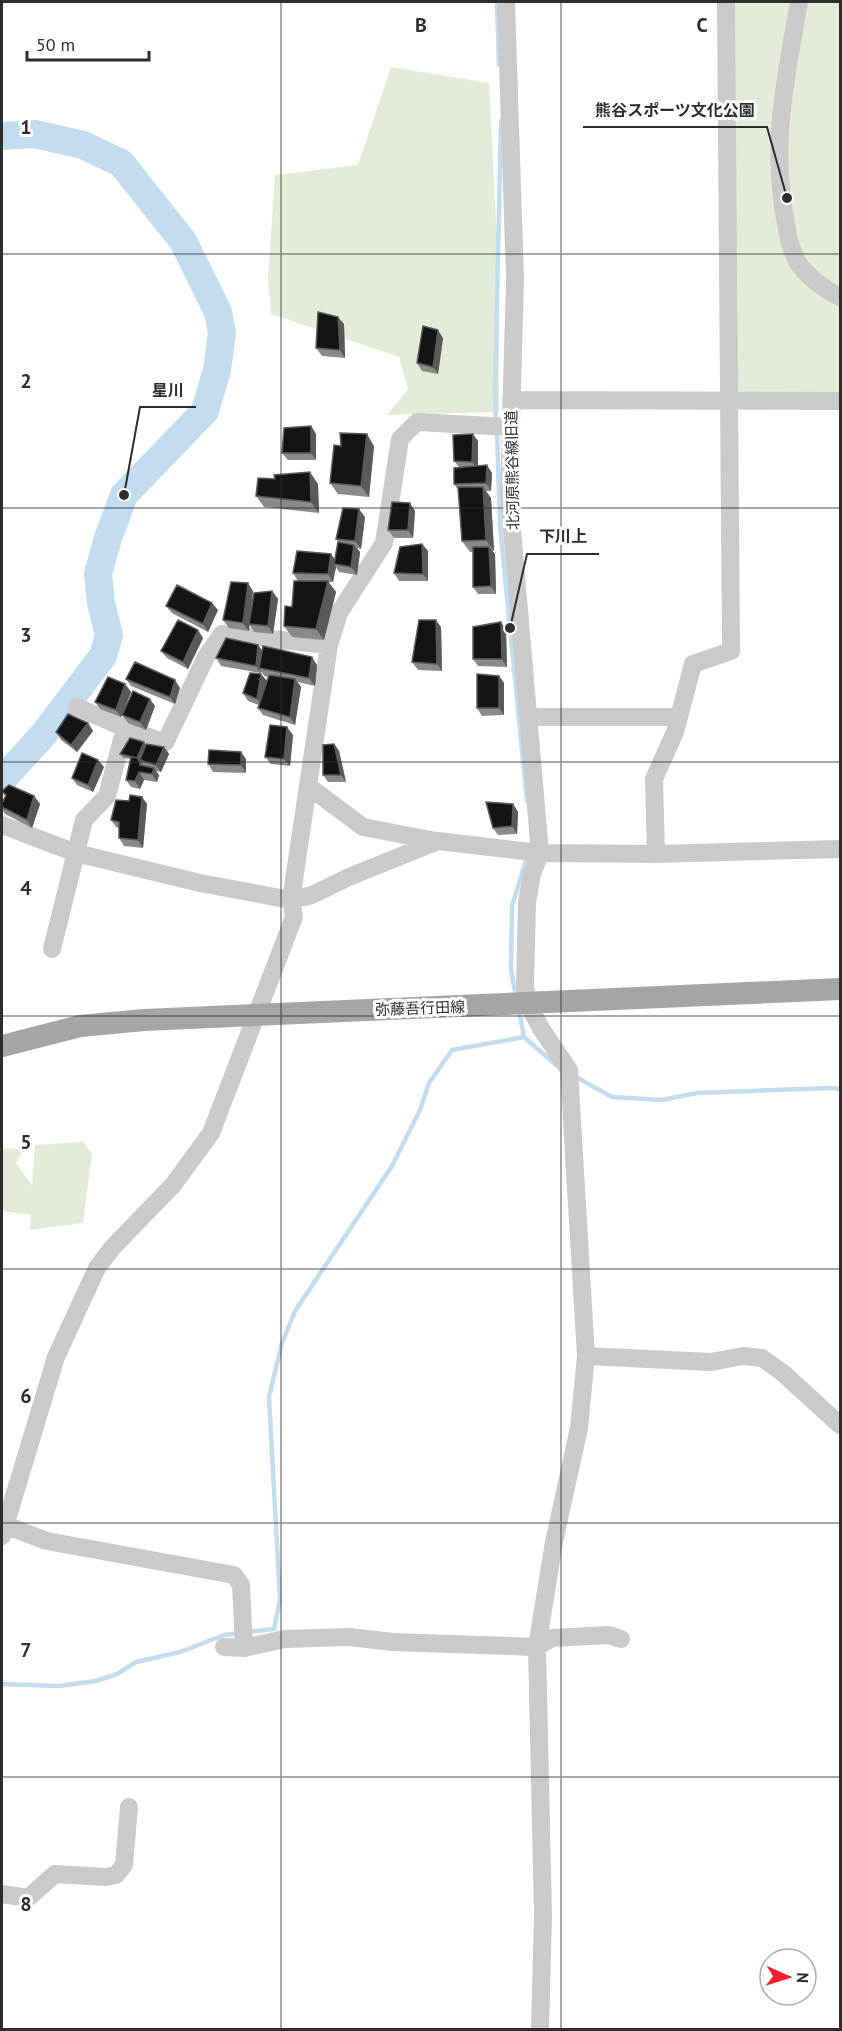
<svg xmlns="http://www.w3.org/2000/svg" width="842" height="2031" viewBox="0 0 842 2031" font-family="'PT Sans','Noto Sans JP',sans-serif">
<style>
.green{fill:#e3ecd9}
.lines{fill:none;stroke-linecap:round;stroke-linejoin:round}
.stream{stroke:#c3dcee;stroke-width:4.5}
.river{stroke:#c3dcee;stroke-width:28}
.minor{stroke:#cacaca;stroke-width:18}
.major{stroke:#a5a5a5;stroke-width:22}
.wall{fill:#8a8a8a}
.shaded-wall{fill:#5a5a5a}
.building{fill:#141414;stroke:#5a5a5a;stroke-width:1.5}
.grid{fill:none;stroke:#2d2d2d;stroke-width:1.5;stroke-opacity:0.55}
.labels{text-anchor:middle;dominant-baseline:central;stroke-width:6;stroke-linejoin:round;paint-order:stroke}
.street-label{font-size:15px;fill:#2d2d2d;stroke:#fff}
.grid-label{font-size:20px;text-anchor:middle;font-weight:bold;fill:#2d2d2d;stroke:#fff;stroke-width:6;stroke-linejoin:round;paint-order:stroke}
.leader{fill:none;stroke:#2d2d2d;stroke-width:2}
.callout-dot{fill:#2d2d2d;stroke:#fff;stroke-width:2}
.callout-label{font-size:16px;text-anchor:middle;font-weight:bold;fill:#2d2d2d;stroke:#fff;stroke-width:6;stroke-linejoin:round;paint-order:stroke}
</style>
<rect width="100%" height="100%" fill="#fff"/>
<!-- green -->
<path class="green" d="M732 2H840V395L733 397Z
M391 67 489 83 499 279V412L387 415 408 389 399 357 271 314 268 278 275 175 358 165Z
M83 1142 92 1153 83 1223 30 1230 31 1215 2 1211V1149L24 1148 16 1163 32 1185 35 1145Z"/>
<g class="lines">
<!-- stream -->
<path class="stream" d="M497 2 499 65
M496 422 495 391 501 121
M497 430 500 526 527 801
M516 996 511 970 512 906 527 857
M519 1010 524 1037 556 1065
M576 1077 612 1097 662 1100 697 1093 831 1088 840 1089
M248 1632 274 1629 280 1600 269 1397 282 1343 295 1311 392 1166 420 1110 429 1083 452 1050 524 1037
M2 1684 59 1686 96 1681 117 1674 136 1662 180 1652 224 1635 239 1633"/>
<!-- river -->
<path class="river" d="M2 136 35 134 83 145 121 163 183 241 218 312 222 333 217 370 205 411 124 495 108 538 98 574 101 603 109 635 103 656 43 735 2 780"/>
<!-- minor -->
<path class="minor" d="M506 2 515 279 509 495 540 853 532 874 527 902 525 986 528 1004 542 1030 569 1070 586 1356 579 1428 554 1542 537 1647 543 1915 540 2030
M799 2C786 77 770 146 786 224 788 237 791 251 798 263 808 277 825 290 840 297
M511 400 840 401
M77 707 125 728
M528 717H679
M308 786 363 827 436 841
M2 825 76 853 200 883 291 900 312 895 349 877 438 841 540 853 656 854 840 849
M656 854 654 779 675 732 693 664 731 651 726 2
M52 949 84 820 107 796 125 728 165 743 206 657 222 634 329 645
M586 1356 711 1362 743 1356 762 1358 783 1373 840 1425
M5 1525 47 1541 234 1575 241 1585 244 1648
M2 1536 56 1357 97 1268 112 1248 173 1185 211 1133 294 917 291 900 329 645 339 613 384 543 400 439 417 422 511 427
M224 1647 244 1648 284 1639 349 1637 393 1642 537 1647 552 1638 609 1635 621 1639
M2 1894 28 1898 55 1874 106 1877 116 1875 124 1865 129 1807"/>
<!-- major -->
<path class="major" d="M2 1046 80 1026 144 1020 840 989"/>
</g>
<!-- wall -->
<path class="wall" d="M344 324 345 358 322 356 316 348Z
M443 338 438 374 422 371 417 363Z
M311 426 316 434V460H288L282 453Z
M478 441V466L492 473 491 491H486L491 498 494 551H492L495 554 496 594H478L473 587V552H470L462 541 458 490 454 484 459 467 454 461Z
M341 446H374L369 497 338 494 330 483Z
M275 479 318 484 319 513 264 507 256 496Z
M415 511 413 538H394L388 530Z
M365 517 361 549 357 548 360 552 357 575 339 572 336 567 333 582H328L336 592 324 640 292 637 284 626 292 607 298 581 293 573 335 559 338 542 336 539Z
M422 544 428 551V581H399L394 573Z
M253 591 250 619 272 591 278 599 273 634 254 632 249 624V631L229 628 223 620Z
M166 606 218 610 208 632 172 613Z
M441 627 442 671 418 670 412 662Z
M506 630 507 667 478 666 473 659Z
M203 638 188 669 167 658 161 651Z
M262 650 317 665 315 686 298 682 301 687 295 725 263 715 258 708 259 705 248 701 243 693 261 674 267 681 268 677 264 676 262 672 261 673 221 666 216 658Z
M499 676 504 683V715L482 716 477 708Z
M126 679 180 688 175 704 131 686Z
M125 684 131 692 121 717 100 709 95 702Z
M155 706 146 730 128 723 122 715Z
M88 723 93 731 77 752 61 740 56 732Z
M293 735 290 766 271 764 265 757Z
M334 744 339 751 346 782H328L323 775Z
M145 745 164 747 169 754 161 772 156 771 159 775 157 782 144 780 140 789 131 787 126 780 131 759 123 758 120 754Z
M246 759V773L213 772 208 764Z
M104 767 93 792 77 785 72 778Z
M2 791 34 796 40 804 32 828 5 814 2 809V804L5 796Z
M142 797 147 804 143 848 124 846 119 838V828L116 827 111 820 129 801Z
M513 804 518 812 517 834 498 835 493 828Z"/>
<!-- shaded-wall -->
<path class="shaded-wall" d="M338 317 344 324 345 358 340 350Z
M438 330 443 338 438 374 433 367Z
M311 426 316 434V460L311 453Z
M367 434 374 446 369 497 361 486Z
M473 434 478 441V469L472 462Z
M487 465 492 473 491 491 486 483Z
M310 472 318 484 319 513 311 502Z
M483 487 491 498 494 551 486 540Z
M410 503 415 511 413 538 408 530Z
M359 509 365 517 361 549 355 541Z
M422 544 428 551V581L423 574Z
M354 545 360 552 357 575 351 567Z
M489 547 495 554 496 594 491 586Z
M331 554 337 562 334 564 336 567 333 582 328 574Z
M328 581 336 592 324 640 316 629Z
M248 583 253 591 249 631 243 623Z
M272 591 278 599 273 634 268 626Z
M212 603 218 610 208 632 203 624Z
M436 620 441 627 442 671 437 664Z
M501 622 506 630 507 667 502 659Z
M198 630 203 638 188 669 183 662Z
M258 645 264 653 259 668 261 673 256 666Z
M312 657 317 665 315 686 309 678Z
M261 674 267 681 263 707 257 699Z
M499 676 504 683V715L499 708Z
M295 679 301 687 295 725 290 717Z
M175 680 180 688 175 704 170 697Z
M125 684 131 692 121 717 116 710Z
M150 699 155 706 146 730 140 722Z
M88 723 93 731 77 752 71 745Z
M287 727 293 735 290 766 284 759Z
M144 742 146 746 140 761 143 766 140 765 137 758Z
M334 744 339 751 346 782 341 775Z
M164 747 169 754 161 772 156 765Z
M241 752 246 759V773L241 765Z
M98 760 104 767 93 792 88 785Z
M154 768 159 775 157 782 152 774Z
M139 772 144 780 140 789 135 781Z
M34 796 40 804 32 828 27 820Z
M142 797 147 804 143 848 138 840Z
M513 804 518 812 517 834 512 826Z"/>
<!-- building -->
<path class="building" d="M318 312 338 317 340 350 316 348Z
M423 326 438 330 433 367 417 363Z
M311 426V453H282L284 428Z
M340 433 367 434 361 486 330 483 334 445 341 446Z
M473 434 472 462 454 461 453 435Z
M487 465 486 483 454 484V468Z
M310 472 311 502 256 496 258 478 275 479 274 475Z
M458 487H483L486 540 462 541Z
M392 502 410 503 408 530H388Z
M343 508 359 509 355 541 336 539Z
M338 542 354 545 351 567 334 564Z
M422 544 423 574 394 573 400 547Z
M473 547H489L491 586 473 587Z
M297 551 331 554 328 574 293 573Z
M294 581H328L316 629 284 626 285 606 292 607Z
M231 582 248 583 243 623 223 620Z
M177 585 212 603 203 624 166 606Z
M272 591 268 626 249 624 254 593Z
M178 620 198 630 183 662 161 651Z
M419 620H436L437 664 412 662Z
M501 622 502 659H473V627Z
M226 638 258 645 256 666 216 658Z
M263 646 312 657 309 678 259 668Z
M135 662 175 680 170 697 126 679Z
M250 673 261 674 257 699 243 693Z
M477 674 499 676V708H477Z
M269 675 295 679 290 717 258 708Z
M108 677 125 684 116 710 95 702Z
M133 691 150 699 140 722 122 715Z
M68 714 88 723 71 745 56 732Z
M270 725 287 727 284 759 265 757Z
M130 738 144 742 137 758 120 754Z
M146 744 164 747 156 765 140 760Z
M334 744 341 775H323V745Z
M209 750 241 752V765L208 764Z
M82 753 98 760 88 785 72 778Z
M131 757 138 758 140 765 154 768 152 774 139 772 135 781 126 780Z
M9 785 34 796 27 820 2 807V804L6 795 2 791Z
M130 795 142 797 138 840 119 838V822L111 820 116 800 129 801Z
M486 802 513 804 512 826 493 828Z"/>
<!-- grid -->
<path class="grid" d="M281 2V2030M561 2V2030M2 254H840M2 508H840M2 762H840M2 1016H840M2 1269H840M2 1523H840M2 1777H840"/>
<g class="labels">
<!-- street labels -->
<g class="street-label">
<text transform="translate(512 470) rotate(-91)">北河原熊谷線旧道</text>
<text transform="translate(420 1008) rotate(-2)">弥藤吾行田線</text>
</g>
</g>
<g class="grid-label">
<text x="421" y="32">B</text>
<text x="702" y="32">C</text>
<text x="26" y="134">1</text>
<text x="26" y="388">2</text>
<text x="26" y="642">3</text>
<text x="26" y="895">4</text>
<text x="26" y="1149">5</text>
<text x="26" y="1403">6</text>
<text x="26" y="1657">7</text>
<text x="26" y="1911">8</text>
</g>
<!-- callouts -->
<path class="leader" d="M787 198L767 127H583M124 495L140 407H196M510 628L527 554H599"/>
<g class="callout-dot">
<circle cx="787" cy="198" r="6"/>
<circle cx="124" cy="495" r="6"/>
<circle cx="510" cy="628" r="6"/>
</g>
<g class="callout-label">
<text x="675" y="116">熊谷スポーツ文化公園</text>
<text x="168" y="396">星川</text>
<text x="563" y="542">下川上</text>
</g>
<!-- border -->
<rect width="842" height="2031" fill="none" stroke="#2d2d2d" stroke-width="6"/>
<!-- north arrow -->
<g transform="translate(788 1977) rotate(93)"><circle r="28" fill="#ffffff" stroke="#ababab" stroke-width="1.5"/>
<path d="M0-4.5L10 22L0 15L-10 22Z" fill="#f51e2b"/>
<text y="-9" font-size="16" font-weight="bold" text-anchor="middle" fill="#2d2d2d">N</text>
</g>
<!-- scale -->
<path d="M27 51v9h122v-9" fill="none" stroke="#2d2d2d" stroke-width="3"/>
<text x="36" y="51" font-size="18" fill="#2d2d2d" stroke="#ffffff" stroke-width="4.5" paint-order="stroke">50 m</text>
</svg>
